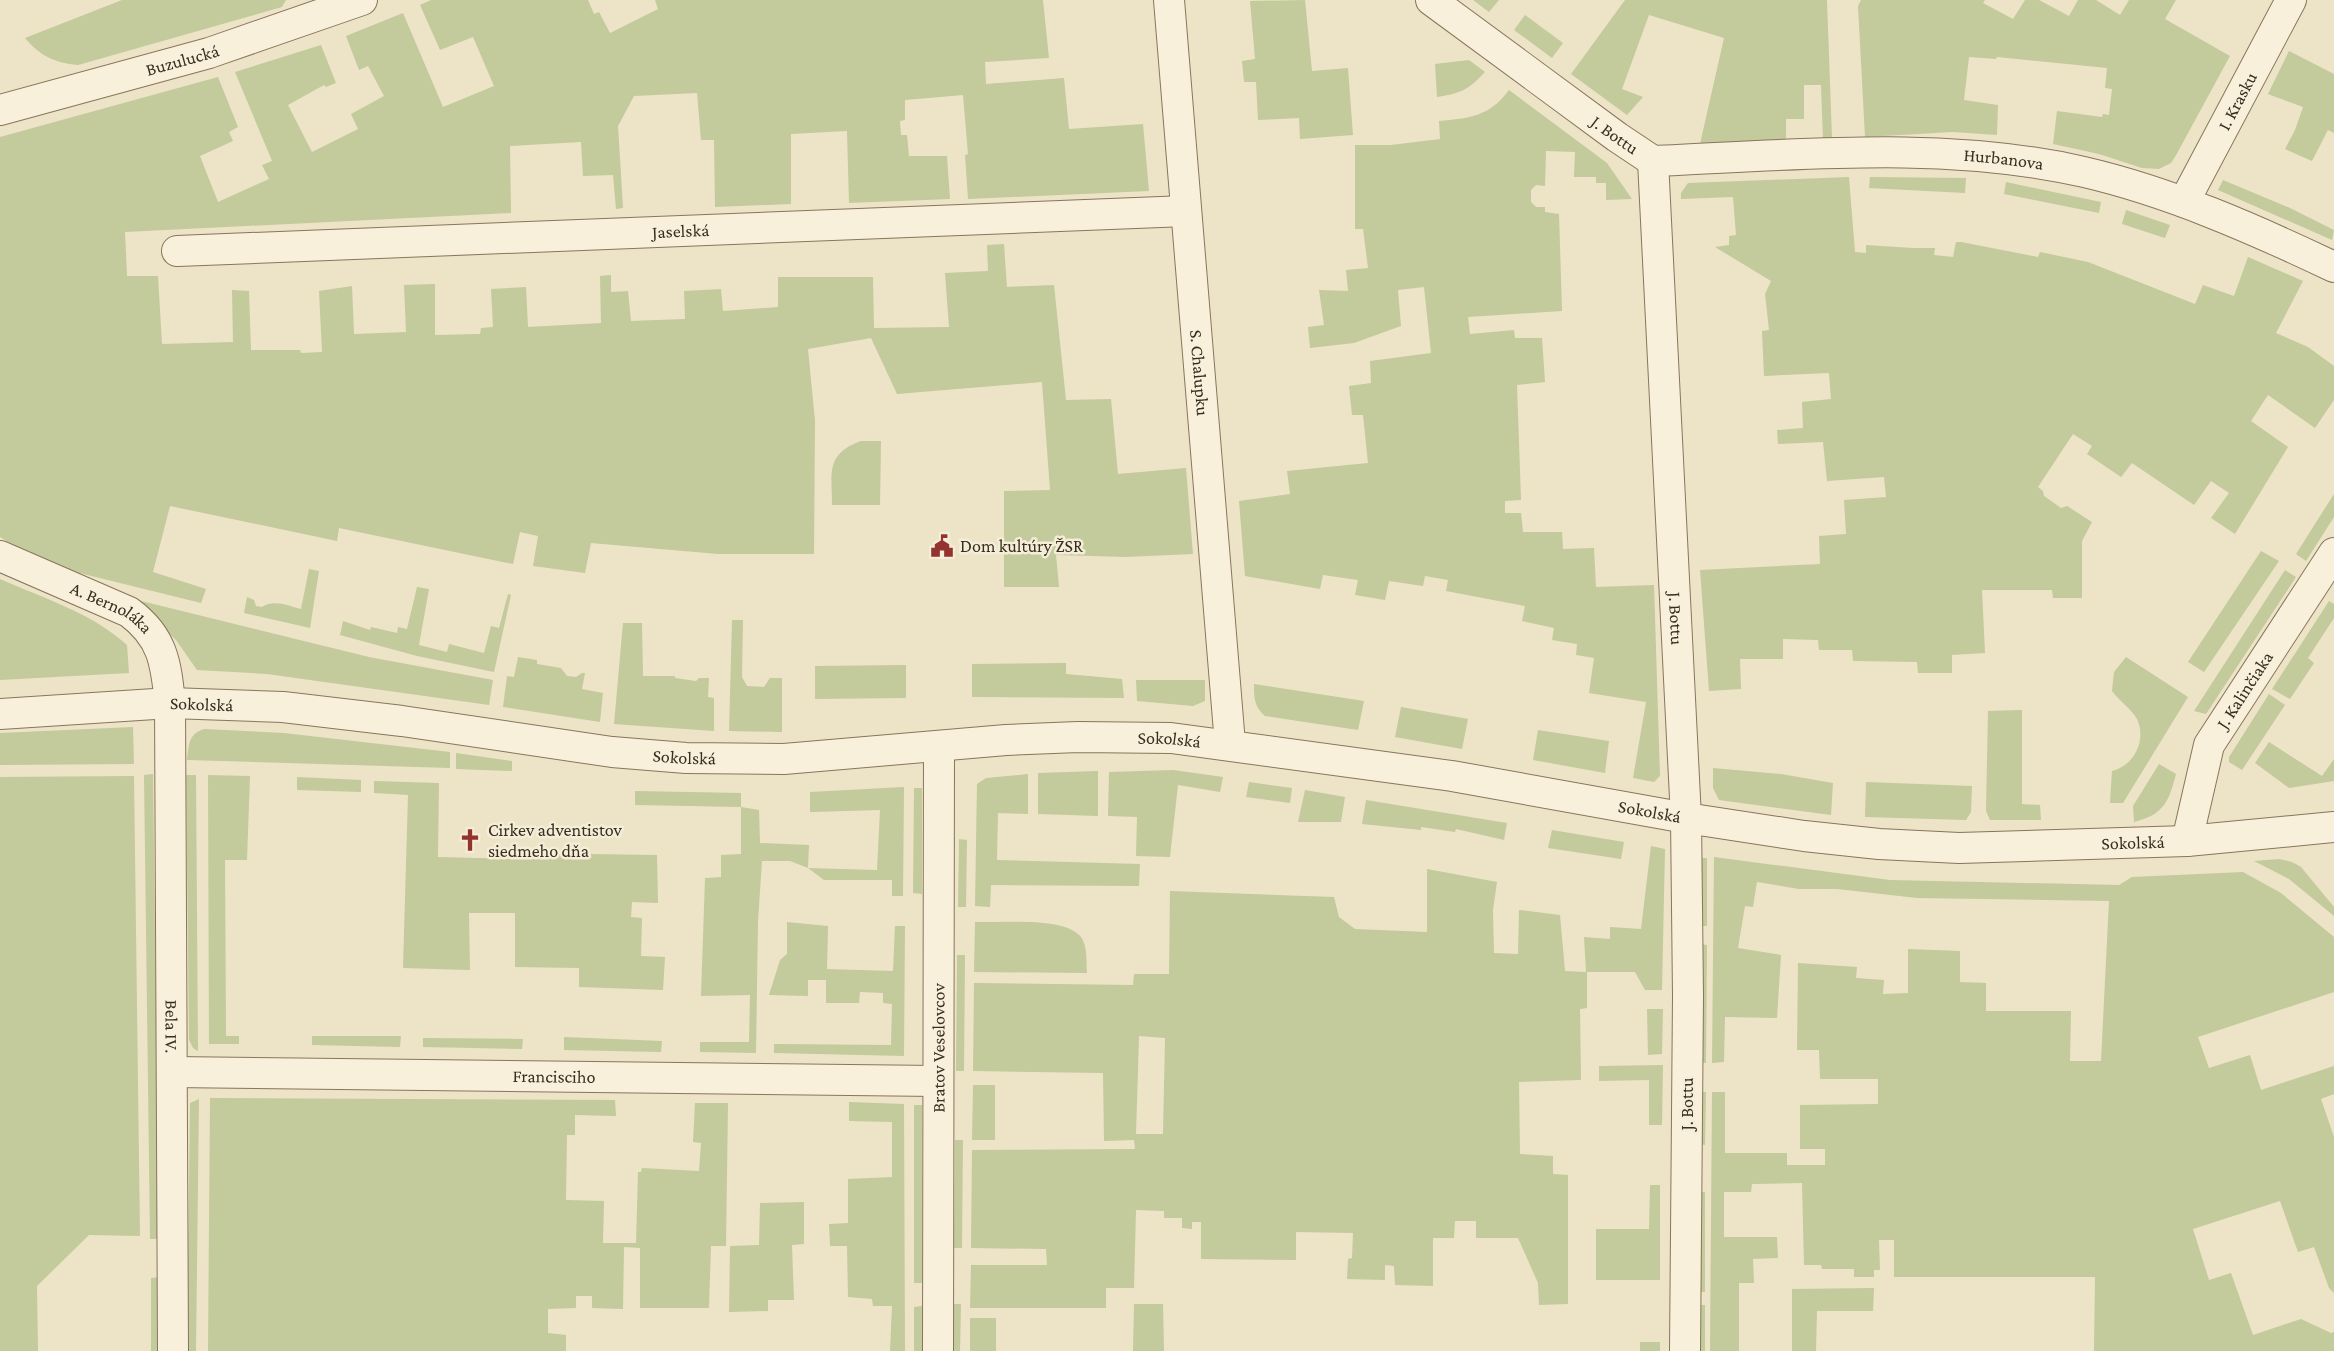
<svg xmlns="http://www.w3.org/2000/svg" width="2334" height="1351" viewBox="0 0 2334 1351" font-family="'Crimson Pro',serif">
<style>
.green{fill:#c3ca9b;fill-rule:evenodd}
.lines{fill:none;stroke-linecap:round;stroke-linejoin:round}
.minor-casing{stroke:#88755d;stroke-width:32}
.minor{stroke:#f8f0da;stroke-width:30}
.labels{text-anchor:middle;dominant-baseline:central;stroke-width:5;stroke-linejoin:round;paint-order:stroke}
.street-label{font-size:18px;fill:#392d20;stroke:#f4edd7}
.poi-label{font-size:18px;fill:#392d20;stroke:#f4edd7;text-anchor:start}
</style>
<rect width="100%" height="100%" fill="#ede3c7"/>
<!-- green -->
<path class="green" d="M122 0H286L282 7 78 65C55 63 40 56 25 38Z
M431 0H588L594 14 599 12 610 33 658 9 655 0H1043L1049 58 985 62 986 84 1064 78 1069 129 1143 124 1149 191 968 199 965 155 968 154 963 95 905 100V120L900 121 901 135H907L909 156H947L950 199 849 203 847 131 791 134V204L715 207 714 140H701L697 93 634 96 618 126 623 208 616 209 613 175 583 176 581 142 510 146 511 213 125 232 127 276H158L162 344 233 342 232 290 249 291 251 350H300L301 353 322 352 319 291 352 286 354 334 406 332 404 285 435 284V335L480 334 481 328 493 327 491 289 526 287 528 327 601 323 600 276 611 275V292L628 291 631 321 685 319 684 291 721 289 723 311 778 307V277H873L874 328 949 327 945 273 988 271 987 245 1004 244 1007 287 1054 285 1066 400 1111 399 1118 474 1186 468 1193 554 1125 557 1056 555 1059 587H1004V491L1050 490 1042 382 897 394 871 338 808 349 815 421 814 554H718L591 543 585 573 533 566 538 536 520 532 513 564 339 528 337 541 170 506 153 572 206 589 201 603 43 564 0 537V137L218 77 238 127 229 132 233 141 200 156 218 202 269 179 262 165 272 161 235 72 321 45 336 83 326 87 324 85 288 105 312 152 358 129 351 114 384 96 368 66 359 70 346 36 403 13 443 107 494 86 473 37 440 50 420 5Z
M1305 0 1312 71 1348 68 1353 135 1300 139 1299 118 1258 120 1256 82H1244L1242 61 1255 59 1250 1Z
M1473 0H1499L1489 12Z
M1625 0H1827L1832 138 1823 139 1821 85H1804V119H1786V141L1700 144 1724 38 1649 15 1622 89 1643 97 1627 115 1571 74Z
M1861 0H1985L1983 3 2013 19 2025 0H2039L2069 16 2078 0H2096L2120 15 2129 0H2176L2165 19 2230 56 2175 157 2171 163 2159 169 2142 168 2099 154 2053 144 2057 111 2102 117 2103 114 2109 115 2112 89 2105 88 2107 68 1997 57 1996 59 1969 57 1964 100 1998 105 1997 135 1953 132 1865 137 1858 6Z
M1525 15 1563 43 1552 58 1514 30Z
M2289 51 2334 74V133L2328 130 2312 161 2285 149 2295 130 2303 107 2268 94Z
M1469 60 1485 72C1468 90 1462 93 1437 97L1435 64Z
M1509 90 1607 163 1632 199 1606 200V183H1596V177H1574L1575 152 1546 151 1545 186 1536 185 1531 190V202L1536 207H1545V212L1559 214 1562 311 1468 317 1470 334 1514 330 1515 338H1542L1545 382 1517 385 1521 500 1505 501V513H1521L1523 532H1562L1563 549 1594 548 1596 587 1654 585 1660 776 1654 782 1633 778 1646 702 1589 693 1594 658 1576 655 1577 644 1552 640 1554 628 1522 621 1525 606 1446 591 1448 580 1425 576 1423 586 1389 581 1385 600 1355 595 1358 580 1323 575 1320 589 1245 576 1239 501 1290 494 1287 471 1368 463 1363 415H1352L1349 386 1371 383 1370 361 1431 353 1424 287 1398 290 1401 326 1354 343 1310 348 1308 327 1324 325 1319 290 1348 291 1346 270 1368 268 1363 229H1355V145H1391L1440 139 1439 121C1470 118 1489 117 1509 90Z
M1849 177 1855 252 1866 253V245L1913 248H1935L1934 255 1953 257 1956 242H1961L2038 257 2040 252 2088 262 2195 304 2203 285 2234 296 2248 257 2303 281 2276 333 2308 347 2334 366V400L2315 428 2268 395 2251 421 2288 447 2235 534 2211 518 2229 493 2211 481 2194 505 2132 463 2121 477 2087 454 2092 446 2073 434 2038 487 2043 491 2044 496 2061 508 2067 506 2092 522 2082 541V598H2053L2052 590H1982L1985 653 1952 655V673H1918L1917 662 1853 661 1852 650H1819L1818 640 1783 639V659H1740L1741 689 1709 691 1700 570 1820 564 1819 536 1846 534 1844 500 1886 497 1884 477 1827 481 1823 442 1778 444 1777 430 1803 428 1802 402 1831 399 1829 373 1764 376 1762 331 1769 330 1765 294 1771 281 1715 247 1729 245V236L1736 235 1733 197 1681 199V193L1688 183Z
M1870 177 1966 178 1965 193 1869 188Z
M2223 180 2290 208 2334 230 2332 240 2218 190Z
M2006 182 2101 202 2099 213 2004 194Z
M2126 210 2170 225 2165 238 2122 224Z
M861 441H881L880 505H832C832 473 825 454 861 441Z
M2334 494V517L2306 561 2296 554Z
M2261 551 2279 561 2204 672 2188 662Z
M309 569 319 571 310 628 244 613 247 597 254 600 256 606 262 607C274 599 288 606 301 609Z
M2285 570 2296 577 2206 714 2194 711Z
M0 579C43 598 92 613 127 645L129 673 0 680Z
M417 587 429 589 419 645 447 652 449 644 484 653 491 626 499 628 508 594 511 595 494 672 417 656 340 635 343 621 370 630 371 627 397 633 398 627 407 629Z
M133 599 369 657 493 680 489 705 267 674 197 670 176 640Z
M2329 601 2334 604V618L2308 658 2314 663 2290 699 2272 689Z
M732 620H743L742 677 747 686 764 687 770 678H782V732L729 731Z
M623 623H642L643 676H675V678L696 681 699 678H709L708 697 714 698V731L614 724Z
M518 657 537 660V664L561 668 567 676 576 677 582 673H585L582 689 603 693 600 722 503 707 507 676 514 677Z
M2126 657 2188 697 2123 803H2110L2112 771C2134 766 2147 740 2137 719 2131 708 2119 701 2112 691L2114 672Z
M1066 663V674L1122 679 1124 698 972 697V664Z
M906 665V698L815 699V666Z
M1136 680H1205V701L1193 706 1137 701Z
M1254 684 1364 701 1358 730 1265 716C1254 707 1254 697 1254 684Z
M2269 694 2285 705 2242 770 2229 762V757Z
M1401 707 1468 719 1462 749 1395 737Z
M2022 710V804L2040 805 2041 820H1990L1986 811 1988 711Z
M133 727 134 764 0 765V733Z
M204 729 284 733 450 752V768L187 760C189 745 188 734 204 729Z
M1538 730 1609 741 1605 773 1533 760Z
M2269 742 2322 776 2334 759V781L2289 788 2255 763Z
M456 753 512 761V771L456 769Z
M2159 764 2176 774C2169 802 2163 815 2134 822L2133 806Z
M1713 768 1781 774 1833 783 1831 815 1719 800 1713 788Z
M1173 770 1223 777 1220 792 1178 785 1170 857 1136 856 1137 817 1108 816 1109 772Z
M1098 771V816L1038 814V773Z
M153 774 159 1239H150L144 775Z
M1028 774V814L998 813 997 860 1140 864 1139 886 991 885 990 907 975 906 977 784 986 778Z
M186 775H196L198 1051 193 1048 189 1040Z
M208 775 250 776 247 860H225L226 1036H239V1044H209Z
M134 776 140 1236 89 1235 37 1286 38 1351H0V777Z
M297 777 361 780V792L297 790Z
M374 781 439 783 438 857 518 859 519 853 657 855 658 903 632 902 631 917 642 918 641 956 665 957 663 990 579 987V968L515 967V913H469L470 970 403 968 408 795 374 793Z
M1249 782 1292 788 1290 803 1246 797Z
M1866 782 1972 786 1971 812 1966 820 1865 817Z
M904 787 903 896H892V880H824L808 868 790 861H762L758 921 756 1053 700 1052V1042H749L750 995 701 996 705 878 721 877V855L741 854V807L635 805V791L741 793V807L759 810 760 843 809 845 808 868 877 870 880 810 810 812V792Z
M914 788H922V894L913 893Z
M1305 790 1345 797 1341 822H1298Z
M1366 800 1507 823 1504 840 1456 829 1455 832 1421 827V830L1362 824Z
M1552 830 1624 842 1621 859 1548 848Z
M959 839 967 840 966 907H958Z
M1651 846 1665 849 1662 990H1645L1635 972H1587V1008L1580 1009 1581 1080 1519 1082 1520 1154 1553 1156V1174L1568 1175V1304L1539 1305 1538 1283 1518 1238H1476V1221H1455L1454 1238H1433V1286L1395 1285 1394 1266 1385 1265V1280L1347 1279 1348 1259 1352 1258 1353 1233 1296 1232V1260L1201 1259V1222H1192V1229L1182 1228V1218H1164V1211L1136 1210 1134 1288H1106V1308H970L971 1265H1047L1046 1249 971 1248 972 1150 1135 1149 1134 1140 1104 1141 1103 1073 973 1071 974 983 1133 985 1134 974H1169L1170 891 1334 897 1339 917 1355 929 1427 932V869L1497 882 1493 910 1494 953 1518 954 1519 910 1560 915 1565 971 1586 972 1584 937 1610 939V927L1641 929ZM1139 1036 1165 1038 1163 1134H1136Z
M1714 857 1890 880 2119 885 2132 877 2243 872 2281 893 2334 937V992L2198 1037 2209 1068 2250 1055 2261 1090 2334 1066V1094L2321 1099 2334 1137V1293L2329 1288 2314 1247 2298 1252 2280 1201 2193 1229 2209 1280 2231 1273 2253 1335 2301 1319 2331 1333 2334 1332V1351H2094L2095 1277H1894V1240H1879L1880 1270H1874V1277H1854V1269H1822L1821 1265H1804L1802 1183 1752 1184 1751 1192H1724V1237H1777L1778 1258 1753 1259 1754 1283H1739V1351H1710L1712 1092H1725V1153H1787V1165H1825V1149H1800V1105L1878 1104V1079H1820L1819 1050H1797L1798 963 1857 967 1856 978 1884 980 1883 994 1908 993V949L1960 951V982L1986 983V1011H2071L2070 1061H2101L2109 901 1917 898 1837 889H1799L1757 882 1753 907 1745 906 1738 948 1781 955 1777 1018 1725 1017 1724 1062 1712 1063Z
M1702 858H1707V926H1702Z
M2279 859 2292 862 2301 867 2334 907V916L2289 879 2254 861Z
M787 922 828 926 827 969 893 971 895 926H905L904 1056 774 1053V1044L891 1045 892 1004 883 1003V993L860 992 859 1003H826V980H808V996L769 995 780 960 787 954Z
M975 922C1000 923 1065 916 1081 937 1088 947 1086 962 1087 973L974 972Z
M1701 944 1707 945 1706 1063H1701Z
M957 955H965L964 1071H956Z
M1647 1009H1663L1662 1054 1648 1055Z
M312 1036H401L400 1047 312 1045Z
M564 1037 662 1041 661 1052 564 1050Z
M423 1038 523 1039 522 1049 423 1047Z
M1663 1065 1662 1125H1649V1080L1599 1081V1066Z
M973 1085H995V1140H972Z
M1701 1092H1706L1705 1145 1700 1144Z
M210 1098 615 1100 616 1116 575 1115V1135H567L566 1200 604 1201 603 1243H636L638 1172H641L642 1168 699 1171 701 1143 693 1142 695 1103H728L726 1246H711L709 1308H640V1248L624 1247 623 1309 592 1308V1296H576V1308L548 1309V1333L566 1335V1351H208Z
M199 1099 196 1351H187L190 1103Z
M849 1102 904 1104 905 1351H890L892 1306H873L872 1299 848 1297 847 1246H830L829 1224 848 1223V1179L892 1177V1122L849 1121Z
M914 1105H922V1283H914Z
M955 1140H963L962 1248H954Z
M1650 1185H1660V1280H1596V1229H1649Z
M1700 1192H1705V1292H1700Z
M804 1202V1244L792 1245 794 1300H768V1311L729 1312 730 1246 759 1245 760 1203Z
M160 1277V1351H151V1278Z
M1874 1288 1873 1311H1817L1816 1351H1792V1289Z
M953 1304H961L960 1351H952Z
M1134 1304H1163L1164 1351H1133Z
M1700 1305H1705V1351H1699Z
M922 1306V1351H914V1307Z
M970 1318H996V1351H970Z
M1640 1342H1660V1351H1640Z"/>
<g class="lines">
<!-- minor casing -->
<g class="minor-casing">
<g id="minor">
<path id="s1" d="M1169 0 1230 744"/>
<path id="s2" d="M1431 0 1617 137 1653 161"/>
<path id="s3" d="M0 110 209 53 362 0"/>
<path id="s4" d="M1653 161 1686 818 1688 996 1685 1351"/>
<path id="s5" d="M1653 161C1796 155 1944 140 2084 172 2170 192 2254 229 2334 267"/>
<path id="s6" d="M2184 202 2291 0"/>
<path id="s7" d="M177 251 1186 211"/>
<path id="s8" d="M0 556 129 612C163 637 166 663 170 703L173 1351"/>
<path id="s9" d="M0 714 170 703 283 707 402 721 612 752 686 758 784 759 1006 740 1078 737 1171 738 1452 776 1686 818 1804 836 1879 844 1959 848 2187 841 2334 827"/>
<path id="s10" d="M2187 841 2209 745 2334 553"/>
<path id="s11" d="M172 1072 937 1081"/>
<path id="s12" d="M938 1351 939 746"/>
</g>
</g>
<!-- minor -->
<use href="#minor" class="minor"/>
</g>
<!-- icons -->
<defs>
<g id="civic-bare" transform="scale(1.8)"><path d="M-.6-6.5H3V-4.5H.6V-3L4-1V1h2V6H-6V1h2V-1L-.6-3ZM-1.2 2.5V6h2.4V2.5Z" fill="#943230" stroke="#f4edd7" stroke-width="2.5" paint-order="stroke"/></g>
<g id="church-bare" transform="scale(1.8)"><path d="M-1.2-6h2.4v3.5h3.3v2.4h-3.3V6h-2.4V-.1h-3.3v-2.4h3.3Z" fill="#943230" stroke="#f4edd7" stroke-width="2.5" paint-order="stroke"/></g>
</defs>
<g fill-rule="evenodd">
<use href="#civic-bare" x="942" y="546"/>
<use href="#church-bare" x="470" y="840"/>
</g>
<g class="labels">
<!-- street labels -->
<g class="street-label">
<text stroke="none"><textPath href="#s3" startOffset="189">Buzulucká</textPath></text>
<text stroke="none"><textPath href="#s6" startOffset="114">I. Krasku</textPath></text>
<text stroke="none"><textPath href="#s2" startOffset="228">J. Bottu</textPath></text>
<text stroke="none"><textPath href="#s5" startOffset="351">Hurbanova</textPath></text>
<text stroke="none"><textPath href="#s7" startOffset="504">Jaselská</textPath></text>
<text stroke="none"><textPath href="#s1" startOffset="374">S. Chalupku</textPath></text>
<text stroke="none"><textPath href="#s8" startOffset="123">A. Bernoláka</textPath></text>
<text stroke="none"><textPath href="#s4" startOffset="458">J. Bottu</textPath></text>
<text stroke="none"><textPath href="#s10" startOffset="164">J. Kalinčiaka</textPath></text>
<text stroke="none"><textPath href="#s9" startOffset="202">Sokolská</textPath></text>
<text stroke="none"><textPath href="#s9" startOffset="1174">Sokolská</textPath></text>
<text stroke="none"><textPath href="#s9" startOffset="688">Sokolská</textPath></text>
<text stroke="none"><textPath href="#s9" startOffset="1660">Sokolská</textPath></text>
<text stroke="none"><textPath href="#s9" startOffset="2146">Sokolská</textPath></text>
<text stroke="none"><textPath href="#s8" startOffset="568">Bela IV.</textPath></text>
<text stroke="none"><textPath href="#s12" startOffset="303">Bratov Veselovcov</textPath></text>
<text stroke="none"><textPath href="#s11" startOffset="382">Francisciho</textPath></text>
<text transform="translate(1687 1104) rotate(-90)">J. Bottu</text>
</g>
<!-- poi labels -->
<g class="poi-label">
<text x="960" y="546">Dom kultúry ŽSR</text>
<text x="488" y="830">Cirkev adventistov<tspan x="488" dy="21">siedmeho dňa</tspan></text>
</g>
</g>
</svg>
